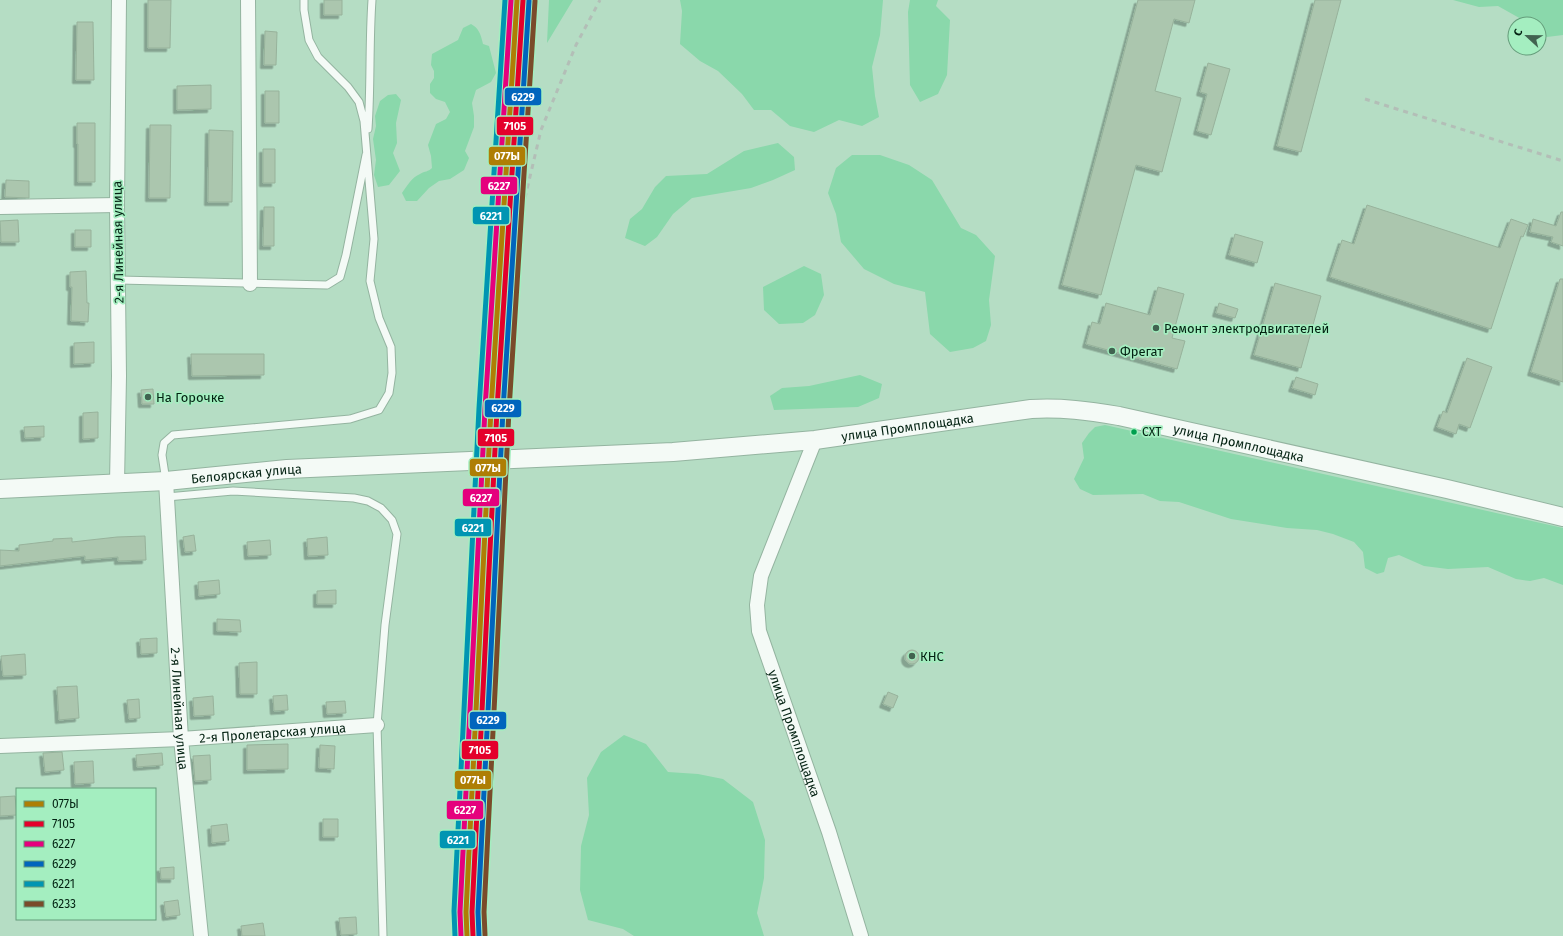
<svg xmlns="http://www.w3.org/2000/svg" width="1563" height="936" viewBox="0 0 1563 936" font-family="'Fira Sans',sans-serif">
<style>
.green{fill:#8ad8ab}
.building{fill:#abc6ae;stroke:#97b29b;filter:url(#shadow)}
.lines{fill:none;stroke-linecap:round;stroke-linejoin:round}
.service-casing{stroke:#94b4a0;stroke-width:9}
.minor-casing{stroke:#94b4a0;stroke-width:16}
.tertiary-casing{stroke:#94b4a0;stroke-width:20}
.service{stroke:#f4faf6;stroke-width:7}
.minor{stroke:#f4faf6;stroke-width:14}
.tertiary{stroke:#f4faf6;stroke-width:18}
.rail{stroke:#b3beb7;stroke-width:3;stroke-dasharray:5 5;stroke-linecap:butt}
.rail-1-casing{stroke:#a4eec0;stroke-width:8}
.rail-2-casing{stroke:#a4eec0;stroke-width:8}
.rail-3-casing{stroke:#a4eec0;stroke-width:8}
.rail-4-casing{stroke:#a4eec0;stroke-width:8}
.rail-5-casing{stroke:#a4eec0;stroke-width:8}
.rail-6-casing{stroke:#a4eec0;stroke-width:8}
.rail-1{stroke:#ae7e05;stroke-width:5}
.rail-2{stroke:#e4002b;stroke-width:5}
.rail-3{stroke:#e5007d;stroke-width:5}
.rail-4{stroke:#0065bd;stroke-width:5}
.rail-5{stroke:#0095b2;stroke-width:5}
.rail-6{stroke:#7a4b2a;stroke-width:5}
.poi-dot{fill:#416350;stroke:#a4eec0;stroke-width:1.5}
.bus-dot{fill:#009f4e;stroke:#a4eec0;stroke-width:1.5}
.labels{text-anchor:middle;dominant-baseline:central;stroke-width:3.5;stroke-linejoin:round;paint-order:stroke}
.bus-label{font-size:12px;fill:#032212;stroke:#a4eec0;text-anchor:start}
.street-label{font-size:13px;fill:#032212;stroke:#a4eec0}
.poi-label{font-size:13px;fill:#032212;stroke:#a4eec0;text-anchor:start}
.line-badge{stroke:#a4eec0;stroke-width:1.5}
.badge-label{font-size:11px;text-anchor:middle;font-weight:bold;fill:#fff}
</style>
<defs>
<filter id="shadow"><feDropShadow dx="-3.5" dy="3.5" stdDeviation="0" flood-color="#0004"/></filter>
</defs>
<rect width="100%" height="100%" fill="#b5ddc4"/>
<!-- green -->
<path class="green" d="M549 0H573L547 43Z
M680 0H883L880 35 872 67 875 96 879 117 862 126 839 120 814 132 790 126 771 110H754L742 94 718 71 700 61 680 44 682 11Z
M910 0H938L936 6 950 20 947 75 938 94 920 102 910 85 908 12Z
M1453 0H1563V35L1547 37 1539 30V24H1530L1498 6 1479 7Z
M471 24C479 28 481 35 483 44L489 46 496 73 491 82 476 90 472 103 474 116V127L465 151 469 158 464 170 450 179 439 181 429 188 417 201H406L402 193C407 186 412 177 420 174 425 171 428 172 432 168L431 156 428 145 436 124 446 119 450 112 445 102 436 99 430 93V84L434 78V71L431 65 432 54 458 40 463 28Z
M396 94 401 100 396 123 397 143 393 153 400 171 389 185 378 187 374 175 376 160 373 139 376 126 375 116 380 101 388 95Z
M778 143 794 157 795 170 773 180 751 188 692 198 673 214 657 237 645 246 625 238 630 219 642 209 655 187 666 176 707 174 744 151Z
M852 155H880L909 165 932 180 961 228 976 235 995 256 989 300 991 325 986 341 973 348 950 352 930 334 925 292 894 284 864 269 841 242 836 214 828 193 836 168Z
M804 266 821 274 824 295 815 315 803 323 779 324 764 310 763 287Z
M860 375 882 384 879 398 858 407 774 410 770 396 782 388 809 386Z
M1105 425 1563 528V585L1544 578 1530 581 1516 579 1488 567 1448 569 1424 566 1399 555 1388 558 1384 572 1377 574 1365 568 1363 552 1354 542 1333 534 1317 530 1287 528 1231 519 1179 502 1160 501 1143 494 1093 495 1080 489 1074 479 1084 458 1082 443 1089 433 1095 427Z
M624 735 646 744 668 772 698 774 723 779 753 802 765 840 764 878 757 913 764 936H634L623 929 588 920 580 890 581 846 589 815 587 778 601 752Z"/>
<!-- building -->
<path class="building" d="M148 0H171L170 48H148Z
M324 0H342V15H324Z
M1138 0H1195L1189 23 1174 19 1155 91 1181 98 1162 172 1136 165 1101 295 1062 285Z
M1315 0H1341L1301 152 1277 146Z
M77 22H93L94 80H76Z
M265 31 277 32 276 65H264Z
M1208 63 1230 69 1211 135 1197 131 1207 94 1200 92Z
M211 85V109L177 110V86Z
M265 91H279V123H265Z
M77 123H95V182H78V144H77Z
M150 125H171L170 198H149Z
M209 130 233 131 232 202H208Z
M263 149H275V183H263Z
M6 180 29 181V198L5 197Z
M1367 205 1500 248 1511 219 1528 225 1523 237 1521 236 1491 329 1330 277 1342 240 1354 244Z
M264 207H274V246H263Z
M1561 212H1563V246L1551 242 1553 237 1530 232 1533 219 1556 226Z
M18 220 19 242H1L0 221Z
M75 230H91V247H75Z
M1235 234 1263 242 1257 263 1229 255Z
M86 271 87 303H89L88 322 71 321 72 287H70V272Z
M1560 279H1563V382L1531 372Z
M1275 283 1321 296 1301 368 1254 355Z
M1158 287 1184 294 1172 338 1185 341 1177 369 1086 344 1092 322 1100 324 1106 303 1150 315Z
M1219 303 1238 309 1235 318 1216 313Z
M94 342V363L74 364V343Z
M191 354H264V375L192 376Z
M1467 358 1492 367 1470 428 1459 424 1456 434 1437 427 1443 411 1447 413Z
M1296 377 1318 384 1315 395 1292 388Z
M153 389 154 404H142L141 390Z
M98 412V438L83 439V413Z
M44 426V437L25 438 24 427Z
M194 535 196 551 185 552 183 537Z
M145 536 146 560 118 561V557L85 560V556L0 566V550L19 551V545L53 541V539L72 538V542L117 537Z
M327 537 328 555 308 556 307 539Z
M270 540 271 555 248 556 247 542Z
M219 580 220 594 199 596 198 582Z
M336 590V604H317V591Z
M217 619 240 620 241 632 217 631Z
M157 638V653L141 654 140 639Z
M905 657a7 7 0 1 1 14 0a7 7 0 1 1-14 0Z
M25 654 26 675 3 676 1 656Z
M257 662V694H240L239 663Z
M77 686 79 718 59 720 57 687Z
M888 692 898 696 893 708 883 704Z
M287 695 288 710 274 711 273 696Z
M213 696 214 715 194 716 193 698Z
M139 699 140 718 129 719 127 700Z
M345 701 346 713 327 714 326 702Z
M288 744V769L247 770V745Z
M320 745 335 746 334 769 319 768Z
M62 752 64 770 45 772 43 753Z
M162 753 163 765 137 767 136 755Z
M210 755 211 780 195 781 193 756Z
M93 761 94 783 75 784 74 762Z
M15 796 17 815 0 816V797Z
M323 819H338V837H323Z
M227 824 229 841 212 843 211 826Z
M174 867V879H161L160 868Z
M178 900 180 915 166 917 164 902Z
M356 917 357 934 341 935 339 918Z
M263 923 265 936H242L241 926Z"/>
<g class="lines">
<!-- service casing -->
<g class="service-casing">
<path id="service" d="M368 129C371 86 369 43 372 0
M119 280 327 285 340 277 346 255 366 155
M166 481 162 455 164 443 173 435 350 419 379 410 389 393 392 373 391 347 379 318 370 281 374 239 364 121 359 102 348 87 318 57 309 40 304 10V0
M167 497 233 491 354 498 368 501 381 508 392 520 397 534 385 625 377 725 383 936"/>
</g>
<!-- minor casing -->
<g class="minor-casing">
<g id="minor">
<path d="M248 0 250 284"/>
<path d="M0 207 117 205"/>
<path id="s1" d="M815 440 761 576 757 605 759 631 829 832 861 936"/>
<path id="s2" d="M166 481 181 739 201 936"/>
<path d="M117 483 119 376 117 205 119 0"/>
<path id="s3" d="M0 746 181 739 377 725"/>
</g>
</g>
<!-- tertiary casing -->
<g class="tertiary-casing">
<g id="tertiary">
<path id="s4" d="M0 489 166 481 287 469 673 452 815 440 1031 409C1061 407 1089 411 1119 416L1447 489 1563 517"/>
</g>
</g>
<!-- service -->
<use href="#service" class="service"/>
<!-- minor -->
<use href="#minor" class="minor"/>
<!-- tertiary -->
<use href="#tertiary" class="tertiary"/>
<!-- rail -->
<path class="rail" d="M1365 99 1563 161
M484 936 483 923 480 828 510 314 520 219 541 130 576 45 600 0"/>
<!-- rail-1 casing -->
<g class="rail-1-casing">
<path id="rail-1" d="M467 936 466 912 491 409 517 0"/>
</g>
<!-- rail-2 casing -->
<g class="rail-2-casing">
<path id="rail-2" d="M473 936 472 912 497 409 523 0"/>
</g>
<!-- rail-3 casing -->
<g class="rail-3-casing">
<path id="rail-3" d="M461 936 460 912 485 409 511 0"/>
</g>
<!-- rail-4 casing -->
<g class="rail-4-casing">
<path id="rail-4" d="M479 936 478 912 503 410 529 1"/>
</g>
<!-- rail-5 casing -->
<g class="rail-5-casing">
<path id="rail-5" d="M455 936 454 911 479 408 505 0"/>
</g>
<!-- rail-6 casing -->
<g class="rail-6-casing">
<path id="rail-6" d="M485 935 484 912 509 410 535 1"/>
</g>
<!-- rail-1 -->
<use href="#rail-1" class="rail-1"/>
<!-- rail-2 -->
<use href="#rail-2" class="rail-2"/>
<!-- rail-3 -->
<use href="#rail-3" class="rail-3"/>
<!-- rail-4 -->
<use href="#rail-4" class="rail-4"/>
<!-- rail-5 -->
<use href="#rail-5" class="rail-5"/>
<!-- rail-6 -->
<use href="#rail-6" class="rail-6"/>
</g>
<!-- markers -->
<g class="poi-dot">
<circle cx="1156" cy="328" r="4"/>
<circle cx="1112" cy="351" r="4"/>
<circle cx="148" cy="397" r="4"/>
<circle cx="912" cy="656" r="4"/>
</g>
<circle class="bus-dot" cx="1134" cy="432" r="3.5"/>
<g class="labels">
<!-- bus labels -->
<g class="bus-label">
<text x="1142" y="432">СХТ</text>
</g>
<!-- street labels -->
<g class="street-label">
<text transform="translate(118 242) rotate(-91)">2-я Линейная улица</text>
<text stroke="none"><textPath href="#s4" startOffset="910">улица Промплощадка</textPath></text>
<text stroke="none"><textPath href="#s4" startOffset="1246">улица Промплощадка</textPath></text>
<text stroke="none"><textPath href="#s4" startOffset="247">Белоярская улица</textPath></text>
<text stroke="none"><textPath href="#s2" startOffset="228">2-я Линейная улица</textPath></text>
<text stroke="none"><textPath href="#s3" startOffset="273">2-я Пролетарская улица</textPath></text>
<text stroke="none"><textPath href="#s1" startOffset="310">улица Промплощадка</textPath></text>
</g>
<!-- poi labels -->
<g class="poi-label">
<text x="1164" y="328">Ремонт электродвигателей</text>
<text x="1120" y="351">Фрегат</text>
<text x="156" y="397">На Горочке</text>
<text x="920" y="656">КНС</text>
</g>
</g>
<g class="line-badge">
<rect x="504" y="87" width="38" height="19" rx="4" fill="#0065bd"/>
<rect x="496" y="116" width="38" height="20" rx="4" fill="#e4002b"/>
<rect x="488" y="146" width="38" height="20" rx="4" fill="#ae7e05"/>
<rect x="480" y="176" width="38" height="19" rx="4" fill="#e5007d"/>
<rect x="472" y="206" width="38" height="19" rx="4" fill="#0095b2"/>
<rect x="484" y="399" width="38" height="19" rx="4" fill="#0065bd"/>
<rect x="477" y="428" width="38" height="19" rx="4" fill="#e4002b"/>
<rect x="469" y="458" width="38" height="19" rx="4" fill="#ae7e05"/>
<rect x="462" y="488" width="38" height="19" rx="4" fill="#e5007d"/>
<rect x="454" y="518" width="38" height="19" rx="4" fill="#0095b2"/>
<rect x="469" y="711" width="38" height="19" rx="4" fill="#0065bd"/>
<rect x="461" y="740" width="38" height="20" rx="4" fill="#e4002b"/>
<rect x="454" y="770" width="38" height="20" rx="4" fill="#ae7e05"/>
<rect x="446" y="800" width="38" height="20" rx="4" fill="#e5007d"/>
<rect x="439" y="830" width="37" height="19" rx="4" fill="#0095b2"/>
</g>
<g class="badge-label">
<text x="523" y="101">6229</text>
<text x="515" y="130">7105</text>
<text x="507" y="160">077Ы</text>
<text x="499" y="190">6227</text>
<text x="491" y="220">6221</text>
<text x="503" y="412">6229</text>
<text x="496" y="442">7105</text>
<text x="488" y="472">077Ы</text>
<text x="481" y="502">6227</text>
<text x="473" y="532">6221</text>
<text x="488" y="724">6229</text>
<text x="480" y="754">7105</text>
<text x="473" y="784">077Ы</text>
<text x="465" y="814">6227</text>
<text x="458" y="844">6221</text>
</g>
<!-- legend -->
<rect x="16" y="788" width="140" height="132" fill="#a4eec0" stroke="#649c7a"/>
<rect x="24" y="801" width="20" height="6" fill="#ae7e05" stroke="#649c7a"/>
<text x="52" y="808" font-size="12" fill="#032212">077Ы</text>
<rect x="24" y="821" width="20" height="6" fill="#e4002b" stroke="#649c7a"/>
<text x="52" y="828" font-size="12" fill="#032212">7105</text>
<rect x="24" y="841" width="20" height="6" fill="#e5007d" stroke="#649c7a"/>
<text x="52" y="848" font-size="12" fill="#032212">6227</text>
<rect x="24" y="861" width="20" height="6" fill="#0065bd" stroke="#649c7a"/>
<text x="52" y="868" font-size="12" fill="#032212">6229</text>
<rect x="24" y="881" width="20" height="6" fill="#0095b2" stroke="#649c7a"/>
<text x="52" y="888" font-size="12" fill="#032212">6221</text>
<rect x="24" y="901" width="20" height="6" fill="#7a4b2a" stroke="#649c7a"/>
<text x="52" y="908" font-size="12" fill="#032212">6233</text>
<!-- north arrow -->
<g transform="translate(1527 36) rotate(292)"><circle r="19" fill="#a4eec0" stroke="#649c7a"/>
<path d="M0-3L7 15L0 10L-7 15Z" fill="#416350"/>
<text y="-6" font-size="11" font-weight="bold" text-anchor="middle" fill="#032212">С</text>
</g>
</svg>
